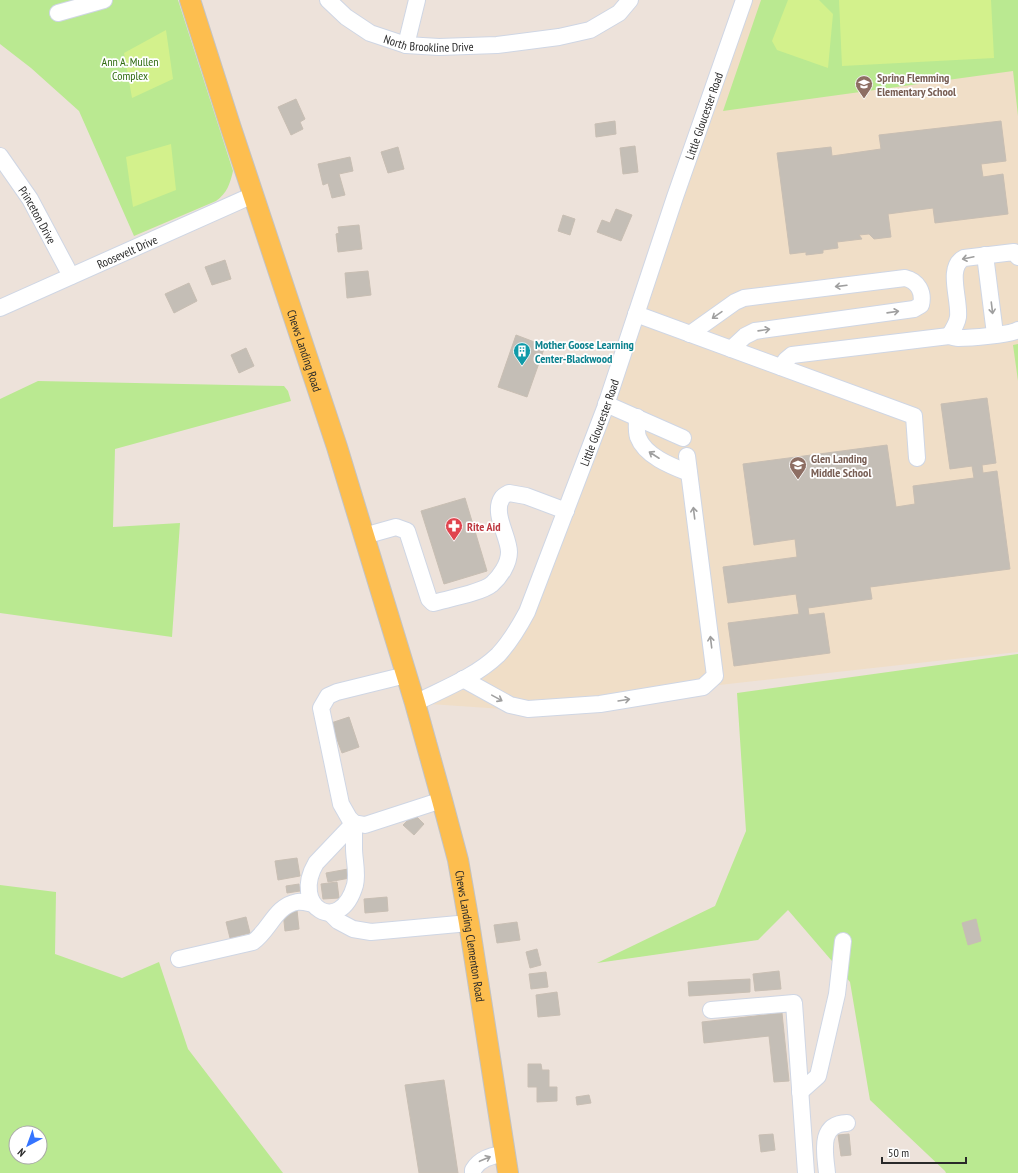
<svg xmlns="http://www.w3.org/2000/svg" width="1018" height="1173" viewBox="0 0 1018 1173" font-family="'PT Sans Narrow',sans-serif">
<style>
.education{fill:#f0dec7}
.green{fill:#bae991;fill-rule:evenodd}
.pitch{fill:#d3f18c}
.building{fill:#c4beb6;stroke:#c8beb3}
.lines{fill:none;stroke-linecap:round;stroke-linejoin:round}
.minor-casing{stroke:#cfd6e4;stroke-width:18}
.major-casing{stroke:#c3c3c3;stroke-width:22}
.minor{stroke:#fff;stroke-width:16}
.major{stroke:#fdbe4f;stroke-width:20}
.oneway{stroke:#9f9f9f}
.labels{text-anchor:middle;dominant-baseline:central;stroke-width:3.5;stroke-linejoin:round;paint-order:stroke}
.street-label{font-size:12px;fill:#292929;stroke:#fff}
.park-label{font-size:12px;fill:#316c13;stroke:#fff}
.education-label{font-size:12px;font-weight:bold;fill:#785e54;stroke:#fff;text-anchor:start}
.culture-label{font-size:12px;font-weight:bold;fill:#0d838f;stroke:#fff;text-anchor:start}
.health-label{font-size:12px;font-weight:bold;fill:#be3a42;stroke:#fff;text-anchor:start}
</style>
<rect width="100%" height="100%" fill="#ede2da"/>
<!-- education -->
<path class="education" d="M744 0H1018V652L503 709 415 703 475 673 518 631Z"/>
<!-- green -->
<path class="green" d="M0 0H178L233 171C230 184 227 193 216 201L134 236 79 111 31 68 0 44Z
M761 0H1018V116L1013 71 723 111Z
M1018 344V381L1013 345Z
M38 381 284 386 288 391 291 401 115 449 113 527 180 523 172 637 0 613V399Z
M1018 654V1173H946L945 1171 870 1100 850 982 788 910 758 940 597 963 715 906 746 831 737 693Z
M0 885 56 892 55 954 122 978 159 962 188 1049 283 1173H0ZM16 1133H40V1157H16Z"/>
<!-- pitch -->
<path class="pitch" d="M788 0H819L833 14 828 68 777 50 772 41Z
M839 0H991L994 58 842 66Z
M166 30 173 79 132 98 124 53Z
M171 144 176 190 133 207 126 157Z"/>
<!-- building -->
<path class="building" d="M296 99 305 119 300 122 303 129 291 135 278 107Z
M615 121 616 134 596 137 595 124Z
M1001 121 1006 161 981 164 983 177 1003 174 1008 214 935 223 933 208 888 214 891 237 874 239 869 234 859 235 862 239 837 242 838 248 823 250V253L806 255V252L790 254 777 153 831 147 832 156 881 149 879 135Z
M635 146 638 172 623 174 620 148Z
M398 147 404 169 388 173 381 152Z
M350 157 353 171 339 174 345 195 332 198 328 183 323 185 318 164Z
M616 209 632 215 621 241 597 232 602 220 610 223Z
M563 215 575 219 570 235 558 231Z
M359 225 362 249 338 252 336 234 339 233 338 227Z
M225 260 231 279 212 285 205 267Z
M368 271 371 295 347 298 345 273Z
M189 283 197 301 174 313 165 294Z
M516 335 545 346 527 397 498 387Z
M246 348 254 366 239 373 231 355Z
M987 398 996 463 982 465 983 473 997 471 1010 569 870 587 872 599 808 608 809 615 824 613 830 653 734 666 728 623 799 614 796 594 728 603 723 567 797 557 795 539 754 545 743 464 887 445 896 507 915 504 913 486 974 478 972 466 950 469 941 404Z
M465 498 487 571 444 584 421 511Z
M349 717 359 747 342 753 331 723Z
M414 814 424 824 414 835 403 825Z
M297 858 300 876 278 880 275 861Z
M348 869 350 878 328 882 326 873Z
M337 882 339 898 323 899 321 884Z
M299 884 300 891 287 893 286 886Z
M387 897 388 911 365 913 364 899Z
M297 910 299 929 285 931 283 912Z
M246 917 250 933 230 938 226 922Z
M976 919 981 941 968 945 962 923Z
M517 922 520 940 497 943 494 925Z
M537 949 541 965 530 968 526 952Z
M779 971 781 989 755 991 753 974Z
M546 972 548 987 531 989 529 974Z
M750 979V992L689 996 688 982Z
M557 992 560 1015 538 1017 536 995Z
M782 1013 789 1081 774 1082 769 1036 704 1043 702 1022Z
M528 1064H541L542 1070H549V1087H557V1101L537 1102V1087H528Z
M444 1080 458 1173H419L405 1085Z
M589 1095 591 1103 577 1105 576 1097Z
M773 1134 775 1150 761 1152 759 1135Z
M849 1134 851 1155 841 1156 838 1135Z"/>
<g class="lines">
<!-- minor casing -->
<g class="minor-casing">
<g id="minor">
<path id="s1" d="M328 0 346 17 370 33 406 45 439 47 497 45 559 37 590 30 619 13 630 0"/>
<path d="M58 13 104 0"/>
<path d="M406 45 417 0"/>
<path id="s2" d="M0 156 30 199 71 276"/>
<path d="M985 255 995 334"/>
<path id="s3" d="M0 308 253 195"/>
<path d="M636 314 914 416 917 458"/>
<path d="M690 334 735 302 744 298 905 278C918 281 924 292 921 305L914 309 755 331 745 336 731 349"/>
<path d="M949 336C953 330 957 324 958 317 960 299 946 267 964 258L1014 252 1018 257"/>
<path d="M781 367 786 360 792 355 949 336C952 337 955 338 958 338 970 338 1009 335 1018 330"/>
<path d="M606 404 683 438"/>
<path d="M637 417C637 424 636 430 638 437 645 456 671 466 689 473"/>
<path d="M364 536 396 527 407 531 429 599 433 603C447 599 481 593 492 584 500 577 509 564 509 552 509 537 492 513 502 498 503 496 507 494 509 493L526 496 566 511"/>
<path d="M406 675 337 692 328 696 321 708 341 804 349 818 354 823 365 825 442 800"/>
<path d="M463 679 510 705 528 709 600 704 703 687 715 676 687 456"/>
<path id="s4" d="M415 703C443 689 475 677 498 655 510 642 519 627 527 612L605 408 675 197 744 0"/>
<path d="M354 823C354 832 354 840 354 848 354 860 358 873 355 885 340 937 290 907 316 863Z"/>
<path d="M330 913 338 921 353 929 371 932 469 923"/>
<path d="M179 959 253 942C270 930 275 906 297 902 302 901 308 903 313 904"/>
<path d="M711 1010 794 1003 806 1173"/>
<path d="M800 1092 818 1076 837 994 843 941"/>
<path d="M473 1173V1170C480 1158 492 1156 505 1153"/>
<path d="M827 1173C825 1153 818 1124 847 1123"/>
</g>
</g>
<!-- major casing -->
<g class="major-casing">
<g id="major">
<path id="s5" d="M190 0 231 128 337 447 415 703 442 800 458 860 469 923 508 1173"/>
</g>
</g>
<!-- minor -->
<use href="#minor" class="minor"/>
<!-- major -->
<use href="#major" class="major"/>
</g>
<!-- one-way arrows -->
<defs><path id="oneway-shaft" d="M-6 0H5M1.5-3L5.5 0L1.5 3" fill="none" stroke-width="1.6" stroke-linecap="round" stroke-linejoin="round"/></defs>
<g class="oneway">
<use href="#oneway-shaft" transform="translate(968 258) rotate(168)"/>
<use href="#oneway-shaft" transform="translate(841 286) rotate(173)"/>
<use href="#oneway-shaft" transform="translate(992 308) rotate(83)"/>
<use href="#oneway-shaft" transform="translate(893 312) rotate(-8)"/>
<use href="#oneway-shaft" transform="translate(717 315) rotate(145)"/>
<use href="#oneway-shaft" transform="translate(764 330) rotate(-8)"/>
<use href="#oneway-shaft" transform="translate(654 455) rotate(-147)"/>
<use href="#oneway-shaft" transform="translate(694 513) rotate(-97)"/>
<use href="#oneway-shaft" transform="translate(711 642) rotate(-97)"/>
<use href="#oneway-shaft" transform="translate(497 698) rotate(29)"/>
<use href="#oneway-shaft" transform="translate(624 700) rotate(-9)"/>
<use href="#oneway-shaft" transform="translate(485 1159) rotate(-23)"/>
</g>
<!-- icons -->
<defs>
<g id="school-pin" transform="scale(0.9)"><path d="M0 17L-7.5 6A9.5 9.5 0 1 1 7.5 6Z" fill="#8d6e63" stroke="#fff"/><path d="M0-5L7-2L0 1L-7-2ZM-4 1L0 2.5L4 1V4Q0 6-4 4Z" fill="#fff"/></g>
<g id="building-pin" transform="scale(0.9)"><path d="M0 17L-7.5 6A9.5 9.5 0 1 1 7.5 6Z" fill="#0f9aa8" stroke="#fff"/><path d="M-4-6H4V6H1V3H-1V6H-4ZM-2.5-4.3h1.7v1.8h-1.7ZM.8-4.3h1.7v1.8H.8ZM-2.5-1h1.7V.8h-1.7ZM.8-1h1.7V.8H.8Z" fill="#fff"/></g>
<g id="pharmacy-pin" transform="scale(0.9)"><path d="M0 17L-7.5 6A9.5 9.5 0 1 1 7.5 6Z" fill="#e0444e" stroke="#fff"/><path d="M-2-6h4v4h4v4h-4v4h-4v-4h-4v-4h4Z" fill="#fff"/></g>
</defs>
<g fill-rule="evenodd">
<use href="#school-pin" x="864" y="84"/>
<use href="#building-pin" x="522" y="351"/>
<use href="#school-pin" x="798" y="465"/>
<use href="#pharmacy-pin" x="454" y="526"/>
</g>
<g class="labels">
<!-- street labels -->
<g class="street-label">
<text stroke="none"><textPath href="#s1" startOffset="114">North Brookline Drive</textPath></text>
<text stroke="none"><textPath href="#s4" startOffset="675">Little Gloucester Road</textPath></text>
<text stroke="none"><textPath href="#s2" startOffset="70">Princeton Drive</textPath></text>
<text stroke="none"><textPath href="#s3" startOffset="139">Roosevelt Drive</textPath></text>
<text stroke="none"><textPath href="#s5" startOffset="369">Chews Landing Road</textPath></text>
<text stroke="none"><textPath href="#s4" startOffset="351">Little Gloucester Road</textPath></text>
<text stroke="none"><textPath href="#s5" startOffset="978">Chews Landing Clementon Road</textPath></text>
</g>
<!-- park labels -->
<g class="park-label">
<text x="130" y="61">Ann A. Mullen<tspan x="130" dy="14">Complex</tspan></text>
</g>
<!-- education labels -->
<g class="education-label">
<text x="877" y="77">Spring Flemming<tspan x="877" dy="14">Elementary School</tspan></text>
<text x="811" y="458">Glen Landing<tspan x="811" dy="14">Middle School</tspan></text>
</g>
<!-- culture labels -->
<g class="culture-label">
<text x="535" y="344">Mother Goose Learning<tspan x="535" dy="14">Center-Blackwood</tspan></text>
</g>
<!-- health labels -->
<g class="health-label">
<text x="467" y="526">Rite Aid</text>
</g>
</g>
<!-- north arrow -->
<g transform="translate(28 1145) rotate(221)"><circle r="19" fill="#ffffff" stroke="#a9a9a9"/>
<path d="M0-3L7 15L0 10L-7 15Z" fill="#3574ff"/>
<text y="-6" font-size="11" font-weight="bold" text-anchor="middle" fill="#292929">N</text>
</g>
<!-- scale -->
<path d="M882 1157v6h84v-6" fill="none" stroke="#292929" stroke-width="2"/>
<text x="888" y="1157" font-size="12" fill="#292929" stroke="#ffffff" stroke-width="3" paint-order="stroke">50 m</text>
</svg>
